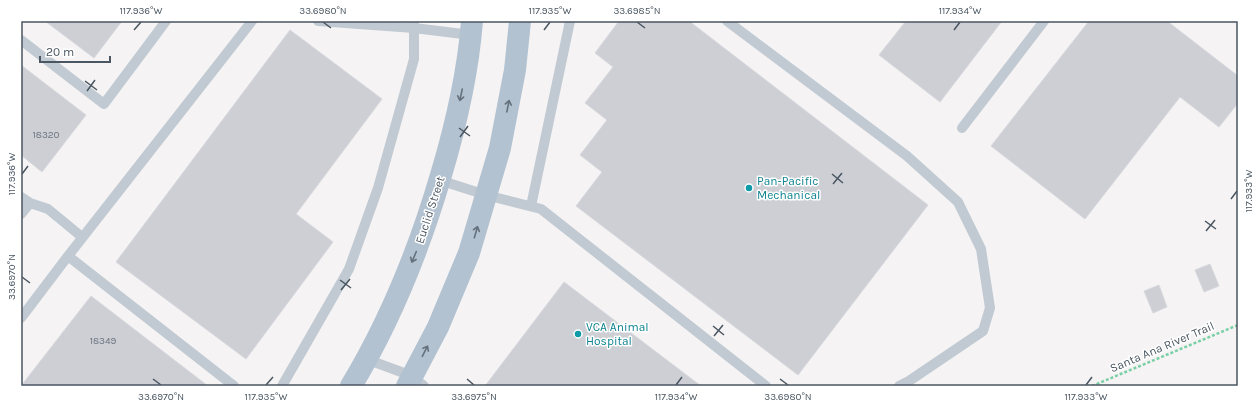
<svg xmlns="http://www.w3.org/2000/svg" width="1259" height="407" viewBox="0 0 1259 407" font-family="Karla,sans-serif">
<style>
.building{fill:#cdcfd5;stroke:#d7d9de}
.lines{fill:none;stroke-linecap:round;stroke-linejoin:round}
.path{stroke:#7ad0a6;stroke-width:2.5;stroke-dasharray:3 2;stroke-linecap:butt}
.lane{stroke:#c1cad2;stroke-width:10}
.primary{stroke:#b3c2d1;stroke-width:22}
.oneway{stroke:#64717d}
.ticks{fill:none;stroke:#4a5661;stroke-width:1.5}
.culture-dot{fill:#0f9aa8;stroke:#fff;stroke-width:1.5}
.labels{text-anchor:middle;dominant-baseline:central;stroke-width:3;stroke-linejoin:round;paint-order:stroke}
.number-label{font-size:10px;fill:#6b747e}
.culture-label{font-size:12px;fill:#0d838f;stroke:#fff;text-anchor:start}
.street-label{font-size:12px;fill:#4a5661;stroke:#fff}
.neatline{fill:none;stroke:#4a5661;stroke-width:1.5}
.ticks-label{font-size:10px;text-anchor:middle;fill:#4a5661}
</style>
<rect width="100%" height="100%" fill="#f5f3f3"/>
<!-- building -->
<path class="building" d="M45 21H122L94 58Z
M619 21H689L928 205 798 375 576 206 602 172 580 155 607 120 585 103 613 67 595 53Z
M906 21H1002L940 102 879 55Z
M1089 21H1167L1238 76V103L1219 127 1180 97 1085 219 991 146Z
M290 30 382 99 296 214 333 242 246 359 116 262Z
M21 65 86 115 42 172 21 155Z
M1210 264 1219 286 1204 292 1195 270Z
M564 282 701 386H485Z
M1159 285 1167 307 1153 313 1144 291Z
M91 296 208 386H21Z"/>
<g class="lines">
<!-- path -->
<path class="path" d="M1092 386 1238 325"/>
<!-- lane -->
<path class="lane" d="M318 21 414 28 471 35
M727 21 907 156 958 202 981 249 990 308 983 331 909 381 899 386
M21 40 104 104 166 21
M962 128 1044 21
M439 180 486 195 541 209 766 386
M21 197 30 203 48 209 82 237
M531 206 570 21
M21 214 30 203
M68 256 252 21
M21 318 68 256 234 386
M366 359 412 376 424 386
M282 386 349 269 378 188 414 59V21"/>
<!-- primary -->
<path class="primary" d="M351 386C392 318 419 250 441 175 456 125 468 73 472 21
M407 386 438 327 469 253 500 148 515 70 520 21"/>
</g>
<!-- one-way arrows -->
<defs><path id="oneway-shaft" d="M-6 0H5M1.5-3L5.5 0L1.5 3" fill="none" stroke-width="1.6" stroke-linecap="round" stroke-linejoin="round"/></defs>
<g class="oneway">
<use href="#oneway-shaft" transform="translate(461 95) rotate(102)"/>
<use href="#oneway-shaft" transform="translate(508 106) rotate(-79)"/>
<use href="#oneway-shaft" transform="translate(476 232) rotate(-74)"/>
<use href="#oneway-shaft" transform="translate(414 257) rotate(113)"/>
<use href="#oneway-shaft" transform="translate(425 351) rotate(-63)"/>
</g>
<!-- ticks -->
<path class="ticks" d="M323 22 331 28M637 22 645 28M134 30 141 22M544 30 550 22M954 30 960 22M85 81 97 90M87 91 95 80M459 128 470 136M460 137 468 126M22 174 28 166M832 174 843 183M833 184 842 173M1231 199 1237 191M1205 221 1216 229M1206 231 1215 220M22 277 30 283M340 280 351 288M341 290 350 279M713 326 724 335M714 336 723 325M153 379 161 385M467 379 474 385M780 379 788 385M266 385 273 377M676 385 682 377M1086 385 1092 377"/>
<!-- markers -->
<g class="culture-dot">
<circle cx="749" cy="188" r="4"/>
<circle cx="578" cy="334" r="4"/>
</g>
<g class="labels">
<!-- number labels -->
<g class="number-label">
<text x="46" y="135">18320</text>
<text x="103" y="341">18349</text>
</g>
<!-- culture labels -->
<g class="culture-label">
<text x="757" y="181">Pan-Pacific<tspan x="757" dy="14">Mechanical</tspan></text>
<text x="586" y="327">VCA Animal<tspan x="586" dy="14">Hospital</tspan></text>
</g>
<!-- street labels -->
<g class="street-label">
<text transform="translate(430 210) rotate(-72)">Euclid Street</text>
<text transform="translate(1162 347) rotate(-23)">Santa Ana River Trail</text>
</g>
</g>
<!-- border -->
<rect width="1259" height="407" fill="none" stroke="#ffffff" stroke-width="44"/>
<!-- scale -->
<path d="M40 56v6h70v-6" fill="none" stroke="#4a5661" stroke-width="2"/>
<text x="46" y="56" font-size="12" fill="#4a5661" stroke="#ffffff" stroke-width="3" paint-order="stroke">20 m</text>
<rect x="22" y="22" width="1215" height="363" class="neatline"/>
<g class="ticks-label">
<text x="141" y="14">117.936°W</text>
<text x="323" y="14">33.6980°N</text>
<text x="550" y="14">117.935°W</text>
<text x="637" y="14">33.6985°N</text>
<text x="960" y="14">117.934°W</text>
<text transform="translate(11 174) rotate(-90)" y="4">117.936°W</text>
<text transform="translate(1248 191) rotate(-90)" y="4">117.933°W</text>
<text transform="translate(11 277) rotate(-90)" y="4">33.6970°N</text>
<text x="161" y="400">33.6970°N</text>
<text x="266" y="400">117.935°W</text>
<text x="474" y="400">33.6975°N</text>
<text x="676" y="400">117.934°W</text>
<text x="788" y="400">33.6980°N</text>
<text x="1086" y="400">117.933°W</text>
</g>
</svg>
